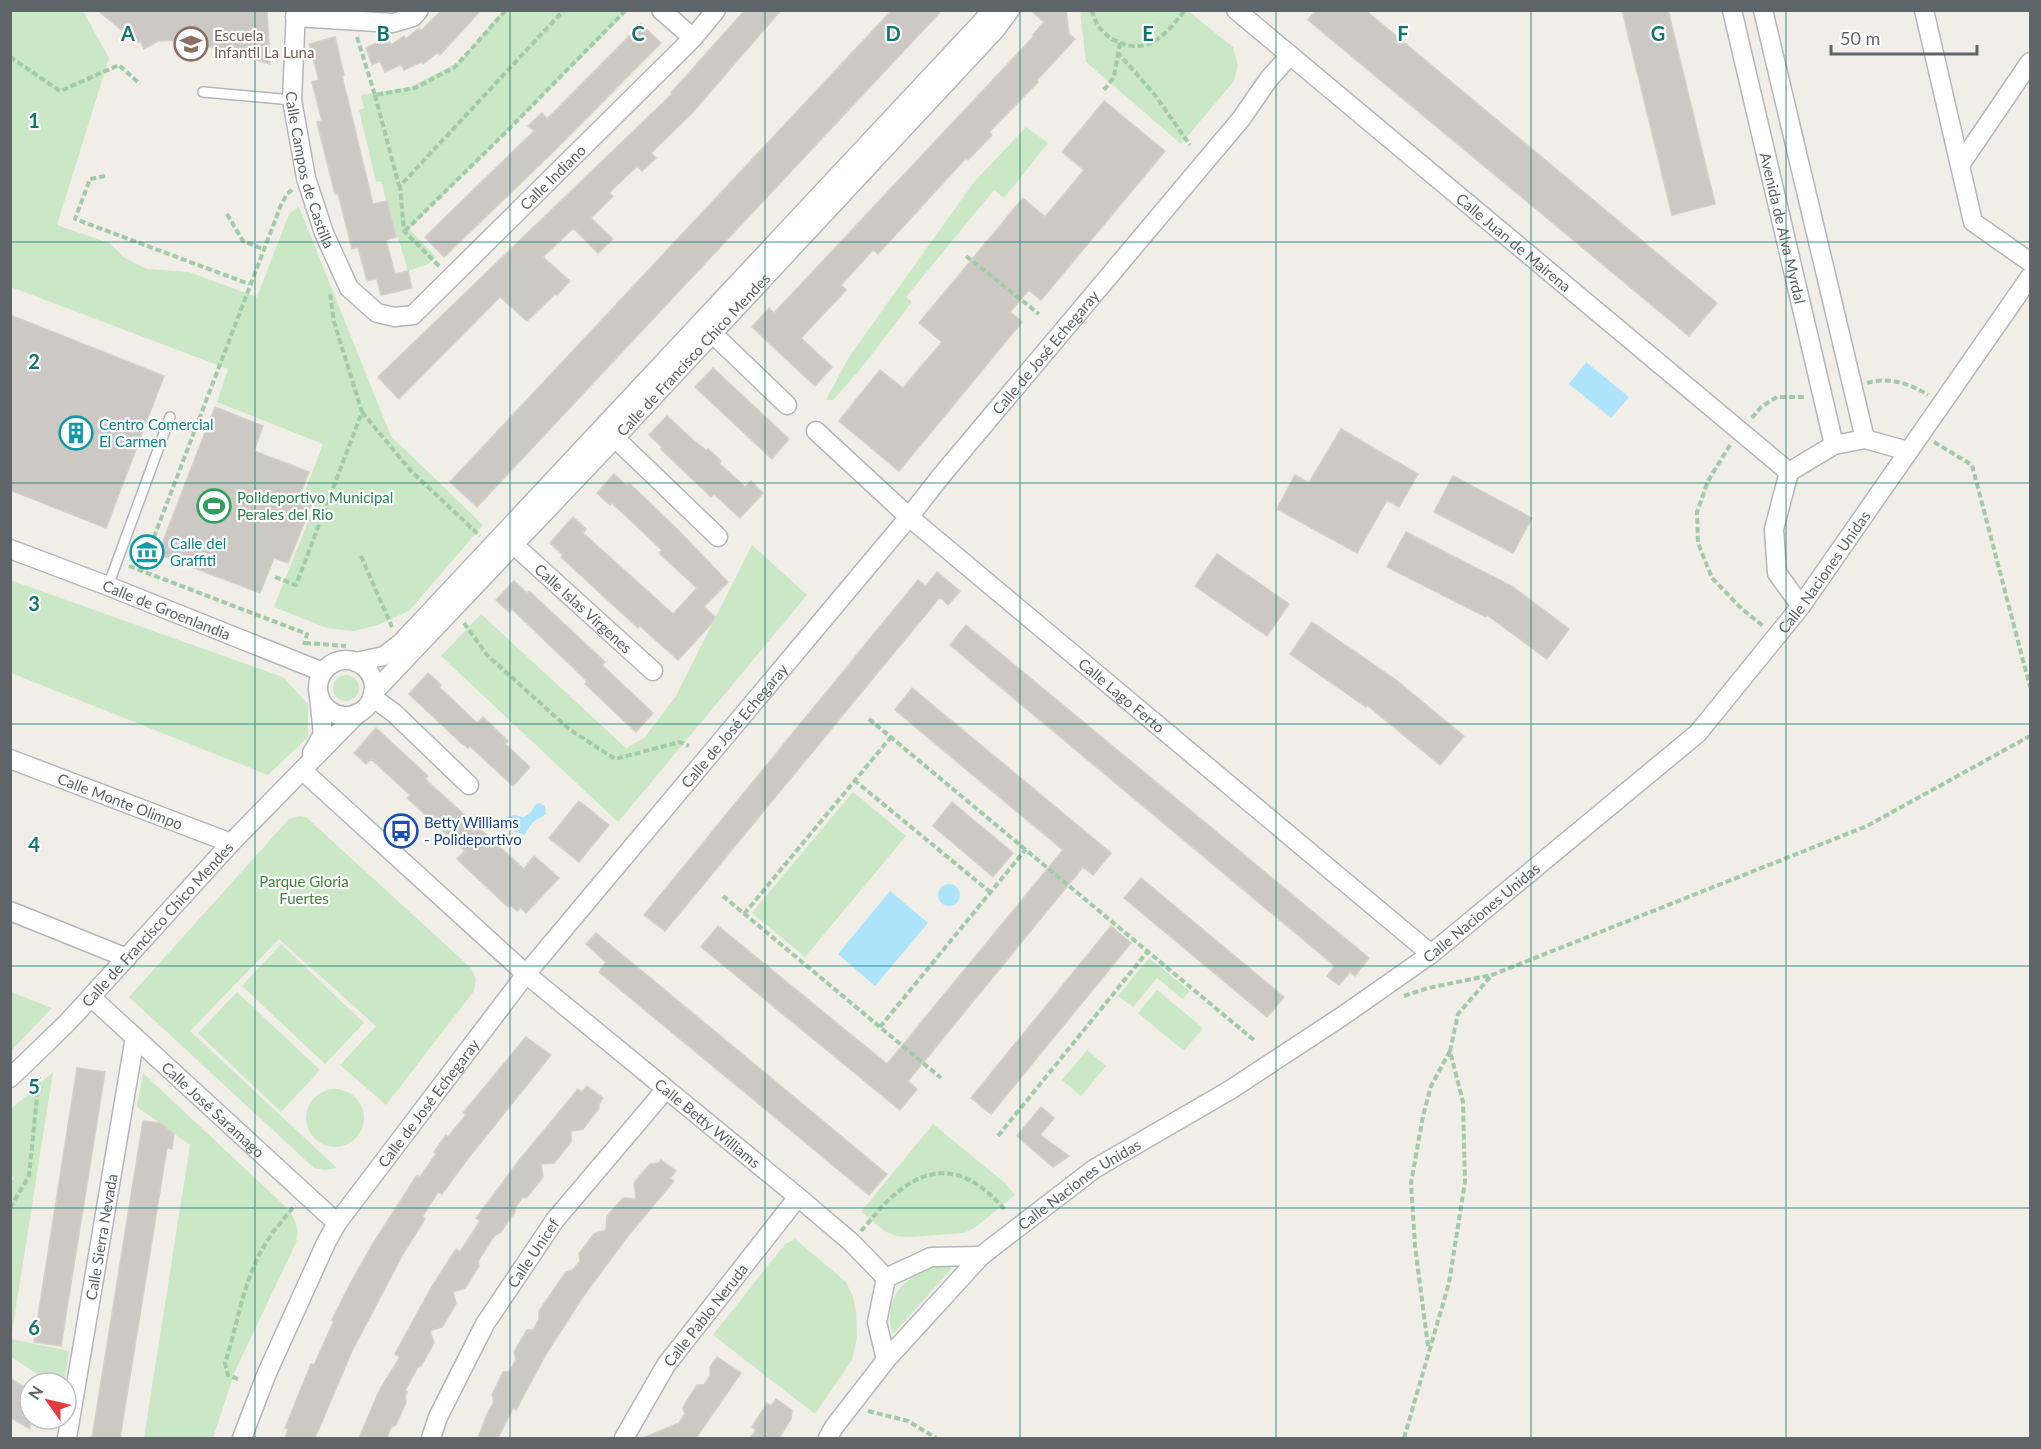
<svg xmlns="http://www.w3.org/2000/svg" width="2041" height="1449" viewBox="0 0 2041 1449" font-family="Lato,sans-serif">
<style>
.green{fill:#cae7c6}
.water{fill:#ade4fc}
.building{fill:#ccc9c5;stroke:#d5cfc6;stroke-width:1.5}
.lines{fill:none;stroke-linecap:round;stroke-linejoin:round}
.lane-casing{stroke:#b3b6ba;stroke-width:12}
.street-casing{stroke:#b3b6ba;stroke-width:21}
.path{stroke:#a1caa7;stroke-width:4;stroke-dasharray:6 3;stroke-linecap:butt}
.lane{stroke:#fff;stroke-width:9}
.street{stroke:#fff;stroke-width:18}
.grid{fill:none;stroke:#0f766e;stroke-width:1.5;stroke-opacity:0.55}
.labels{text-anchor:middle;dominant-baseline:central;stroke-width:4.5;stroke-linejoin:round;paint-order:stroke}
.education-label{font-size:15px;fill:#785e54;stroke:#fff;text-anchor:start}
.street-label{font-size:15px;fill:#5f6468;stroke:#fff}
.culture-label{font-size:15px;fill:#0d838f;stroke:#fff;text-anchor:start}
.leisure-label{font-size:15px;fill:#27864d;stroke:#fff;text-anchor:start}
.transit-label{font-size:15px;fill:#164399;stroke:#fff;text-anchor:start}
.park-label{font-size:15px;fill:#3f8539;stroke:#fff}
.grid-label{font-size:20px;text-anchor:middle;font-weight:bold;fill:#0f766e;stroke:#fff;stroke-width:4.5;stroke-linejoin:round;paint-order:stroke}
</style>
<rect width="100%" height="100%" fill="#f1eee8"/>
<!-- green -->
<path class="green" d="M10 11H83L109 58 57 225 109 243 125 258 147 269 189 272 257 297 289 214 299 207 391 436 483 525 409 611 378 625 354 631 327 628 274 607 317 499 304 494 323 444 217 402 228 369 11 287Z
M503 11H628L409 229 436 257 428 264 408 271 398 237H396L381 181 376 182 359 110 364 108 361 95 410 87 459 62Z
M1080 11H1188L1233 47 1238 66 1234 81 1181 144 1086 62Z
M1026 127 1048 143 1004 198 994 190 906 297 912 302 858 372 833 400H826L849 357 974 182Z
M752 545 807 595 618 822 441 656 481 614 626 748 644 738 676 696Z
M10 580 283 677 308 704V737L268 775 11 673Z
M333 688a13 13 0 1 1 26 0a13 13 0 1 1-26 0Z
M853 792 906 836 805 957 752 913Z
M299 816 306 817 471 968 476 979 474 991 386 1105 340 1065 376 1026 279 939 190 1031 337 1168 325 1170 314 1168 129 997 289 819Z
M281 944 364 1023 325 1064 242 986Z
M1149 958 1190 991 1183 999 1157 978 1133 1007 1118 996Z
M1157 990 1203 1028 1184 1051 1138 1013Z
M11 992 52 1008 11 1051Z
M237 992 320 1070 281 1112 198 1033Z
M1087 1050 1106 1066 1081 1096 1062 1080Z
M53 1072 11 1339 69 1351 64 1383H51L10 1356V1181L14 1179 11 1172V1109Z
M143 1073 287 1208C295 1219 300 1228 296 1243L235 1371 213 1438H144L190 1145 137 1107Z
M306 1118a29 29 0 1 1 58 0a29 29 0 1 1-58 0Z
M933 1124 1005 1183 1015 1195 976 1227 964 1233 909 1237 897 1236 886 1232 861 1212Z
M795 1239 846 1282 853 1297 856 1311 857 1337 852 1360 815 1414 713 1335 785 1244Z
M945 1265 952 1268 893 1334C880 1296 910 1270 945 1265Z"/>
<!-- water -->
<path class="water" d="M1586 362 1629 397 1611 418 1569 384Z
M539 803 545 806 546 814 533 822 524 835C521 835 509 828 506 826L505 823 508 817 514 815 524 817 530 813 535 805Z
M938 895a11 11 0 1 1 22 0a11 11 0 1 1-22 0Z
M890 891 928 923 875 986 838 954Z"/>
<!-- building -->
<path class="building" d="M97 10H267L270 64 186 40 158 41 144 49 141 42H137Z
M442 10H481L440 55 438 52 423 64 421 62 404 70 401 64 385 72 380 61 372 65 366 48 388 38 391 45 404 36 406 39 419 28 421 31Z
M745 10H781L693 112 651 153 656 158 642 171 637 166 609 193 613 196 591 218 613 239 598 253 573 228 543 257 570 281 557 295 555 294 527 321 500 297 399 399 378 377 672 94 671 93Z
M892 10H942L477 507 450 482Z
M1030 10H1066L1069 34 1075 39 1037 80 1038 82 989 132 992 135 968 160 966 158 878 254 873 250 841 285 846 290 801 338 832 367 815 386 752 327 769 308 774 313 1034 36 1033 35 1044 22Z
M1316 10H1365L1717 303 1689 336 1308 20Z
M1622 10H1668L1715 204 1672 215Z
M641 24 661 43 553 152 444 257 425 237 534 131 528 126 542 113 547 119Z
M335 37 344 75 342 76 373 204 387 201 396 237 386 240 395 274 408 271 412 288 381 295 377 279 367 281 358 247 352 249 338 193 335 194 317 122 322 121 312 82 319 80 309 44Z
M1104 101 1165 151 1041 300 1029 290 1010 312 1022 322 899 471 839 421 880 370 903 388 942 342 919 323 1023 198 1045 217 1084 170 1062 152Z
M10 315 164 376 106 528 10 490Z
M713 368 789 439 772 459 695 387Z
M215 407 263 426 254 451 309 472 300 495 313 501 288 563 274 558 260 593 158 554Z
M667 416 693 440 707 451 708 449 721 461 719 463 745 487 751 481 763 493 740 518 714 494 711 497 661 449 662 447 649 435Z
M1341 429 1418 474 1399 507 1387 500 1357 553 1277 509 1295 475 1309 483Z
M614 474 627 486 629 483 679 531 728 582 704 607 715 617 712 623 678 660 639 625 638 628 561 557 563 555 550 543 573 517 586 529 583 533 673 614 697 588 659 553 662 550 612 503 610 505 597 493Z
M1453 476 1532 518 1513 553 1434 512Z
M1406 532 1513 587 1569 629 1547 659 1487 615 1486 617 1387 567Z
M1217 554 1289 604 1267 636 1195 586Z
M937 572 960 591 948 605 940 597 665 931 644 915 918 580 926 586Z
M514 581 527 593 529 591 605 662 602 665 653 713 636 732 585 684 587 681 512 609 509 612 496 600Z
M1312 622 1396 680 1464 736 1440 765 1367 705 1366 707 1290 654Z
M966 625 1369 958 1355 976 1350 972 1339 985 1327 976 1335 966 950 645Z
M428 673 441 685 439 687 477 723 483 717 508 741 505 744 530 767 513 786 470 746 468 748 460 742 409 694Z
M912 688 1111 853 1093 875 1083 867 908 1081 917 1089 900 1110 701 947 718 926 887 1064 1063 850 895 710Z
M376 728 428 776 425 779 524 869 534 856 559 878 526 913 521 908 517 911 510 905 508 907 457 859 465 851 407 798 410 795 371 759 366 764 354 753Z
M579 801 609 825 579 862 549 838Z
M952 802 1013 853 993 877 933 826Z
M1141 878 1284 997 1267 1017 1124 898Z
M1111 926 1131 943 991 1114 971 1098Z
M596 933 887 1174 869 1195 599 972 606 962 586 944Z
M526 1037 551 1055 466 1161 442 1194 438 1192 422 1217 425 1219 403 1254 352 1351 315 1438H285L288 1429 285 1428 311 1364 314 1365 334 1321 332 1320 350 1284 372 1245 417 1175 420 1177 436 1154 434 1152 446 1135 448 1137 466 1115 463 1113Z
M77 1068 105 1072 61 1346 34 1342Z
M587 1086 603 1098 599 1104V1108L583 1129 571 1131V1142L554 1163 541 1164 543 1177 527 1197 522 1198 515 1208V1212L500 1233 495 1235 481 1256 478 1262 479 1266 465 1288 453 1292 456 1304 442 1327 430 1331 434 1343 421 1366 418 1367 405 1391 407 1392 405 1396 406 1402 396 1425 391 1427 387 1438H359L380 1389 400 1357 395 1354 431 1288 456 1249 460 1252 480 1221 476 1218 521 1158 578 1089 582 1092Z
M1041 1107 1054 1118 1040 1135 1069 1156 1053 1167 1017 1136Z
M143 1121 160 1123 174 1134 172 1149 167 1148 120 1438H92Z
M661 1160 676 1171 670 1178 674 1181 628 1236 582 1298 545 1356 516 1410 513 1408 498 1438H478L487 1414 494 1402 492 1395 503 1372 510 1371 516 1359 514 1352 527 1330H533L539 1319V1311L546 1301 566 1272 573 1270 580 1261 579 1254 594 1234 606 1230 607 1216 623 1198 636 1199 634 1183 650 1164 658 1163Z
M717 1357 741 1373 696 1438H643L679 1423 685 1414 683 1407 697 1385H704L710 1376V1367Z
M10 1378 30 1391V1429L10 1417Z
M776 1399 792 1410 791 1419 779 1438H750L756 1430 752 1427 767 1403 771 1406Z"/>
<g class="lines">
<!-- lane casing -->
<g class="lane-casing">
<path id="lane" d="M203 92 292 100
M108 586 170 417"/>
</g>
<!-- street casing -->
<g class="street-casing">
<g id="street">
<path id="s1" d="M296 10 292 100 306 178 324 233 349 288 377 313 395 317 413 315 693 38 716 10"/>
<path d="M661 10 693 38"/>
<path id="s2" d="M1236 10 1789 472"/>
<path id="s3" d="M1732 10 1834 445"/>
<path d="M1763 10 1865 439"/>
<path d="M1924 10 1973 222 2030 262"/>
<path d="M295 17 393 23 413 17 419 10"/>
<path d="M1960 165 2030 62"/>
<path d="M712 333 787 405"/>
<path id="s4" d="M816 431 909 517 1431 954"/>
<path d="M615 438 718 537"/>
<path id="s5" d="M514 545 653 671"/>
<path id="s6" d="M10 549 108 586 323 672"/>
<path d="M1801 606 1777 573 1774 529 1789 472 1834 445 1865 439 1908 451"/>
<circle cx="346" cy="688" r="28"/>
<path d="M356 662 384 656 402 642 993 10"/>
<path id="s7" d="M373 693 615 438 996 29 1010 10"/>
<path d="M372 697 394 713 469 785"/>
<path d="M312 753 323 734 319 696"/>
<path id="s8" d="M10 759 231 843"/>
<path id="s9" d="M302 770 526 974 798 1197 851 1242 886 1278"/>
<path d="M10 911 127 958"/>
<path id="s10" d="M91 997 337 1223"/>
<path id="s11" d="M10 1078 67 1023 231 843 358 713"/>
<path d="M886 1360 877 1322 886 1278 931 1257 981 1256"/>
<path id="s12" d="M67 1438 135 1037"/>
<path id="s13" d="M242 1438 267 1373 326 1243 337 1223 526 974 909 517 941 476 1241 119 1268 80 1290 55"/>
<path id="s14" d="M431 1438 438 1417 485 1324 555 1220 666 1089"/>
<path id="s15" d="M624 1438 666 1365 798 1197"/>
<path id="s16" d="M828 1438 834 1427 886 1360 981 1256 1094 1169 1230 1090 1341 1017 1431 954 1698 733 1801 606 2030 277"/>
</g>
</g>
<!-- path -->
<path class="path" d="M1092 10C1095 24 1102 33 1114 40 1147 57 1165 36 1185 10
M357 37 375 95 415 88 455 67 506 10
M1120 43 1118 53 1155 95 1190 145
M10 57 60 91 119 65 140 84
M1104 90 1114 77 1118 54
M375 95 399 186
M105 176 90 179 75 219 249 284
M227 214 243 241 263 249
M405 231 507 131 626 10
M966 256 1039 314
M439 266 404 231 400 186 564 10
M1867 383C1889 376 1910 384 1928 395
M362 412 411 471 480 536
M1752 418 1761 407 1777 397H1805
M1934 442 1972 465 2030 687
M1730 445 1708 481 1697 512 1698 543 1712 578 1742 609 1763 626
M361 556 392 627
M129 566 307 634 304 645
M141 571 281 205 287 194 293 189
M275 577 296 585 362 412 334 322 330 293
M464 623 487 655 569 729 615 759 680 742 689 746
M305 643 346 646
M869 719 1255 1041
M854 780 990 892
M723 896 941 1078
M744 914 891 737
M1404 996 1428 988 1492 975 1867 826 2030 736
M880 1027 1026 849
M998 1136 1148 951
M10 1208 29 1176 39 1077
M861 1231C872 1219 881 1206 893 1196 935 1158 972 1171 1005 1210
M1428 1346 1415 1246 1411 1183 1423 1116 1431 1086 1450 1051
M238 1379 228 1375 225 1363C236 1329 243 1286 259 1255 268 1237 282 1221 295 1205
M868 1411 908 1421 936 1438
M1404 1438 1449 1283 1465 1182 1463 1102 1450 1051 1458 1014 1491 976"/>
<!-- lane -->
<use href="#lane" class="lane"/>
<!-- street -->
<use href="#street" class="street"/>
</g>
<!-- grid -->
<path class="grid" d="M255 10V1438M510 10V1438M765 10V1438M1020 10V1438M1276 10V1438M1531 10V1438M1786 10V1438M10 242H2030M10 483H2030M10 724H2030M10 966H2030M10 1208H2030"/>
<!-- icons -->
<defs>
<g id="school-ring" transform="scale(1.725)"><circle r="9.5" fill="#fff" stroke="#8d6e63" stroke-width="1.5"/><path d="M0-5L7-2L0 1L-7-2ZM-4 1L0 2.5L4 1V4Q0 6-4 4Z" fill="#8d6e63"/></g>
<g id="building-ring" transform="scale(1.725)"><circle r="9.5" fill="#fff" stroke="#0f9aa8" stroke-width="1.5"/><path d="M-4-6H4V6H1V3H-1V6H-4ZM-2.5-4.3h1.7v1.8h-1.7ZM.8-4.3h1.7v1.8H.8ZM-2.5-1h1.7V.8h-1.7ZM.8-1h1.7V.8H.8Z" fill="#0f9aa8"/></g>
<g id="stadium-ring" transform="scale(1.725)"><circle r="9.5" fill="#fff" stroke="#2e9e5b" stroke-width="1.5"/><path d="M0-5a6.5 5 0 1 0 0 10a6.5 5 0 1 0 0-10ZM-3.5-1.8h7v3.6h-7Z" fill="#2e9e5b"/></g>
<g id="museum-ring" transform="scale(1.725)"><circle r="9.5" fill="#fff" stroke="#0f9aa8" stroke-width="1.5"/><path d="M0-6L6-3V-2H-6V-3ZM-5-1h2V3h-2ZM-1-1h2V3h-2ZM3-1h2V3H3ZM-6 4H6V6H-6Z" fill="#0f9aa8"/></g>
<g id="bus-ring" transform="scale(1.725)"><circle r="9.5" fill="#fff" stroke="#1a4fb4" stroke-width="1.5"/><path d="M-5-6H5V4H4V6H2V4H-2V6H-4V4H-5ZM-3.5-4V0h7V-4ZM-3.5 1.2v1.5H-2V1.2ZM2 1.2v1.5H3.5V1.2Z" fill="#1a4fb4"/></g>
</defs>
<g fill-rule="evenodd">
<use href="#school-ring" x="191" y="44"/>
<use href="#building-ring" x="76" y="433"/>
<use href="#stadium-ring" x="214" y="506"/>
<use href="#museum-ring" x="147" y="552"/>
<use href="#bus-ring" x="401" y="831"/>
</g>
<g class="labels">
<!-- education labels -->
<g class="education-label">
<text x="214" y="35">Escuela<tspan x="214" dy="17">Infantil La Luna</tspan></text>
</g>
<!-- street labels -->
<g class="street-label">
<text stroke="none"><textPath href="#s1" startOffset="162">Calle Campos de Castilla</textPath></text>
<text stroke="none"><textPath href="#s1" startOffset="558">Calle Indiano</textPath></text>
<text stroke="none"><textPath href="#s3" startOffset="224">Avenida de Alva Myrdal</textPath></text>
<text stroke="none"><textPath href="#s2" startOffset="362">Calle Juan de Mairena</textPath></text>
<text stroke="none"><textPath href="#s7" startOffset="466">Calle de Francisco Chico Mendes</textPath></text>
<text stroke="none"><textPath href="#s13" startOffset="1358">Calle de José Echegaray</textPath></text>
<text stroke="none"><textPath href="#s16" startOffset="1332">Calle Naciones Unidas</textPath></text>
<text stroke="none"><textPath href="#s5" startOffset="94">Calle Islas Vírgenes</textPath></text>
<text stroke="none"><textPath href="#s6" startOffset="168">Calle de Groenlandia</textPath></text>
<text stroke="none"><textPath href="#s4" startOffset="404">Calle Lago Ferto</textPath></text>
<text stroke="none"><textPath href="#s13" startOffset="872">Calle de José Echegaray</textPath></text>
<text stroke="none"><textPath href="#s8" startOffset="118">Calle Monte Olimpo</textPath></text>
<text stroke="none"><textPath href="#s16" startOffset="846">Calle Naciones Unidas</textPath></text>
<text stroke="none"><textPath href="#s11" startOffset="213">Calle de Francisco Chico Mendes</textPath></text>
<text stroke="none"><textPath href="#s13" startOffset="386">Calle de José Echegaray</textPath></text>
<text stroke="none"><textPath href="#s10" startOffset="166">Calle José Saramago</textPath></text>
<text stroke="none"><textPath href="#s9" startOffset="538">Calle Betty Williams</textPath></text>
<text stroke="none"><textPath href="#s16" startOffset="360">Calle Naciones Unidas</textPath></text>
<text stroke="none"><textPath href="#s12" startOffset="204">Calle Sierra Nevada</textPath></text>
<text stroke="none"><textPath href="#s14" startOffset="212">Calle Unicef</textPath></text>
<text stroke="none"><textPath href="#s15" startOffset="148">Calle Pablo Neruda</textPath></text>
</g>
<!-- culture labels -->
<g class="culture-label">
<text x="99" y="424">Centro Comercial<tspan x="99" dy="17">El Carmen</tspan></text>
<text x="170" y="543">Calle del<tspan x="170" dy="17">Graffiti</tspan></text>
</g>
<!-- leisure labels -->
<g class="leisure-label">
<text x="237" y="497">Polideportivo Municipal<tspan x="237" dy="17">Perales del Rio</tspan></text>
</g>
<!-- transit labels -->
<g class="transit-label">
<text x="424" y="822">Betty Williams<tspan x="424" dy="17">- Polideportivo</tspan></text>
</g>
<!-- park labels -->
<g class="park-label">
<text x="304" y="881">Parque Gloria<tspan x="304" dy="17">Fuertes</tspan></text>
</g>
</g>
<g class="grid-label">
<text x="128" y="41">A</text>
<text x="383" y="41">B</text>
<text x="638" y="41">C</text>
<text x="893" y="41">D</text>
<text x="1148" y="41">E</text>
<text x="1403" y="41">F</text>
<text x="1658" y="41">G</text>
<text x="34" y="128">1</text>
<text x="34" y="369">2</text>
<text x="34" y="611">3</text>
<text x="34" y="852">4</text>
<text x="34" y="1094">5</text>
<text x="34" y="1335">6</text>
</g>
<!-- border -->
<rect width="2041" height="1449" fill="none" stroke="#5f6468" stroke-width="24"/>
<!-- north arrow -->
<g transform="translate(48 1401) rotate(304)"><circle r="28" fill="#ffffff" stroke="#bfc1c3" stroke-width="1.5"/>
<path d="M0-4.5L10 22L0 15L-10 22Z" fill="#e43b43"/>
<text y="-9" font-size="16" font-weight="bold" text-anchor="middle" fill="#5f6468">N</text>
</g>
<!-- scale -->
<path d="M1831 45v9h146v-9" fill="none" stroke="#5f6468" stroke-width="3"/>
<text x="1840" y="45" font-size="18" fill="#5f6468" stroke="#ffffff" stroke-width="4.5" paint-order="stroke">50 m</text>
</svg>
